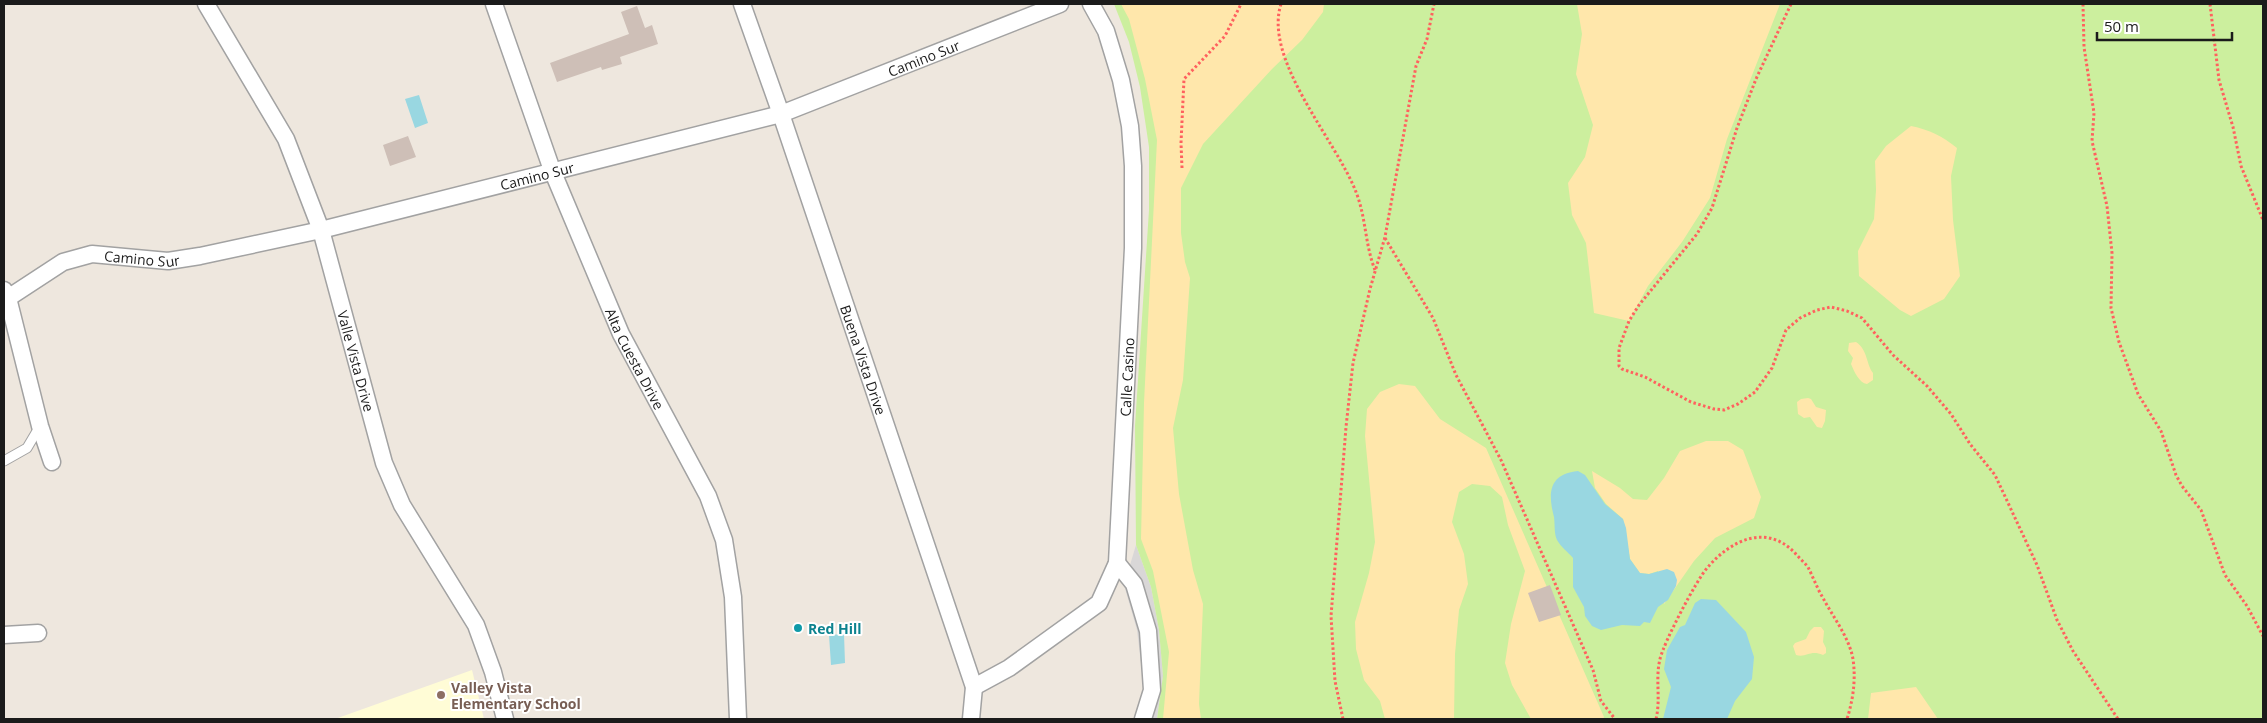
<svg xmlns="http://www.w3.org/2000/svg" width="2267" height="723" viewBox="0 0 2267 723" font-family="'Open Sans',sans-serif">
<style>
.residential{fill:#d9d7d7}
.education{fill:#fffcd6}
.grass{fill:#ccef9e}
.sand{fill:#ffe7ab}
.water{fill:#99d7e1}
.building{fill:#cebfb7}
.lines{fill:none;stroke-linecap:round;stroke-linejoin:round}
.lane-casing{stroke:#a2a2a2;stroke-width:11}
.street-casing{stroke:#a2a2a2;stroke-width:19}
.path{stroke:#ff615e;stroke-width:3;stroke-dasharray:2.5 2.5;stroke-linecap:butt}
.lane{stroke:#fff;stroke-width:9}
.street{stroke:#fff;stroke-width:16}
.culture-dot{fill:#0f9aa8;stroke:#fff;stroke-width:2}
.education-dot{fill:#8d6e63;stroke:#fff;stroke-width:2}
.labels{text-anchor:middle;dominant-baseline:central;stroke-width:4;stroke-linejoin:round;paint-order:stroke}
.street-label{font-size:14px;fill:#1b1b1b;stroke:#fff}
.culture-label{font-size:14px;font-weight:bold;fill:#0d838f;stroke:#fff;text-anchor:start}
.education-label{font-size:14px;font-weight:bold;fill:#785e54;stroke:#fff;text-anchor:start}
</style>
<rect width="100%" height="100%" fill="#eee7de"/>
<!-- residential -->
<path class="residential" d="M1136 545 1151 587 1159 630 1163 676 1157 719H1134L1144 689 1137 630 1124 585Z"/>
<!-- education -->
<path class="education" d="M472 670 484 719H335Z"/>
<!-- grass -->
<path class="grass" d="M1114 4H2263V719H1157L1163 676 1159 630 1151 587 1136 545 1135 426 1149 210V147L1140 87 1129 42Z"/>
<!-- sand -->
<path class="sand" d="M1121 4H1324L1323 12 1302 40 1272 69 1203 144 1181 188V233L1185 262 1190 278 1183 380 1173 428 1179 494 1193 570 1203 604 1199 704 1201 719H1163L1169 652 1153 571 1141 539 1144 403 1157 140 1145 79 1129 19Z
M1577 4H1780L1727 139 1710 198 1682 242 1648 286 1629 321 1594 313 1586 243 1572 215 1568 183 1585 157 1593 125 1576 74 1582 34Z
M1911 126C1930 130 1942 136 1957 148L1951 176 1953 220 1960 276 1944 299 1911 316 1900 310 1859 276 1858 251 1874 219 1876 190 1875 161 1886 146Z
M1856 342C1868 350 1866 364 1873 373V380L1867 384C1859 383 1854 371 1851 364L1853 358 1848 351 1849 343Z
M1399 384 1415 386 1440 419 1486 448 1604 717 1603 719H1531L1512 685 1505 663 1511 624 1525 571 1508 525 1502 497 1490 486 1472 484 1459 492 1452 522 1464 554 1468 584 1459 610 1455 654 1454 719H1385L1380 701 1364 680 1356 649 1355 622 1369 573 1375 542 1365 436 1367 409 1380 392Z
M1808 398 1811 399 1816 407 1826 410 1825 421 1822 428 1817 427 1810 417 1804 418 1798 414 1797 402 1801 399Z
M1706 441H1728L1743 450 1761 497 1754 518 1715 538 1694 561 1664 604 1658 571 1649 574 1640 573 1630 559 1623 519 1606 504 1595 488 1592 471 1620 488 1633 499 1647 500 1664 478 1680 451Z
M1814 627H1821L1824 631 1823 642 1826 648V653L1823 655C1810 649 1807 658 1796 655L1793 646 1795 643 1806 639 1810 631Z
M1916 687 1938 719H1868L1871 693Z"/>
<!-- water -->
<path class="water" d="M419 95 428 123 415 128 405 99Z
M1578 471 1585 475 1605 504 1623 519 1626 528 1630 559 1640 573 1649 574 1667 569 1674 572 1677 580 1676 586 1668 600 1658 607 1650 623 1644 622 1640 626 1622 625 1601 630 1592 626 1585 616 1584 607 1573 587V558C1568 552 1561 547 1557 540 1554 534 1555 524 1554 517 1548 494 1548 474 1578 471Z
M1701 599 1716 600 1746 632 1754 657 1752 679 1735 701 1727 719H1663L1671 687 1664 669 1667 650 1680 627 1685 625 1695 603Z
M844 634 845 663 831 665 829 635Z"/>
<!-- building -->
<path class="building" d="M637 6 645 28 652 25 658 44 620 57 622 64 602 70 601 67 557 82 550 63 629 34 621 12Z
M408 136 416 157 390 166 383 145Z
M1550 585 1561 615 1539 622 1528 593Z"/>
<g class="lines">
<!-- lane casing -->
<g class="lane-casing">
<path id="lane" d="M4 461 27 448 40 426"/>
</g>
<!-- street casing -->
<g class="street-casing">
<g id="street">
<path id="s1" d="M206 4 286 139 321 230 384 463 402 505 476 625 493 672 505 719"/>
<path id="s2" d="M494 4 552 170 621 334 708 496 724 540 733 597 738 719"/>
<path id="s3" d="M742 4 781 114 974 687 971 719"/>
<path d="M4 290 8 298 40 426 52 462"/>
<path id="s4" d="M8 298 63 262 92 254 168 261 200 256 321 230 781 114 1060 4"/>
<path d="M1117 563 1134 584 1148 631 1152 690 1143 719"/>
<path d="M4 635 38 633"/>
<path id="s5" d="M974 687 1009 668 1099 603 1117 563 1133 248V166L1130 126 1121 80 1106 31 1091 4"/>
</g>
</g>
<!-- path -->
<path class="path" d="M1281 4C1263 60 1336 140 1356 192 1366 217 1365 245 1375 270
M1791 4 1756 79 1737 128 1712 208 1697 234 1639 305 1629 321 1619 348V366L1622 369 1645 377 1691 402 1714 409 1724 410 1738 404 1755 392 1772 368 1786 330 1800 318 1817 310 1831 307 1847 311 1862 318 1893 355 1927 386 1951 414 1970 444 1995 475 2037 565 2057 620 2073 651 2118 719
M2083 4 2084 47 2094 113 2092 141 2107 206 2112 253 2111 308 2119 342 2138 394 2161 431 2176 475 2182 486 2201 510 2225 575 2247 606 2263 636
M2210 4 2219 80 2233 127 2241 166 2263 220
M1182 168 1181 143 1184 79 1225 36 1241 4
M1385 238 1433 318 1456 375 1501 460 1593 670 1601 701 1615 719
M1343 719 1335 681 1331 616 1346 427 1353 363 1370 289 1385 237 1416 66 1427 39 1434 4
M1656 719C1661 699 1655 679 1660 659 1664 642 1696 581 1707 568 1731 540 1766 523 1795 553 1799 558 1804 562 1808 567 1813 577 1817 588 1823 598 1833 617 1849 637 1853 659 1856 680 1853 700 1847 719"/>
<!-- lane -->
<use href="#lane" class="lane"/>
<!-- street -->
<use href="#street" class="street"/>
</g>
<!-- markers -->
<circle class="culture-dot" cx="798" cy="628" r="5"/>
<circle class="education-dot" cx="441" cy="695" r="5"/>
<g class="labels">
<!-- street labels -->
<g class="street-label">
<text stroke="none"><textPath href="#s4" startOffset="956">Camino Sur</textPath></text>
<text stroke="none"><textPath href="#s4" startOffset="551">Camino Sur</textPath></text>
<text stroke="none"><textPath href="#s4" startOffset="146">Camino Sur</textPath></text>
<text stroke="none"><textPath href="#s2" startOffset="382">Alta Cuesta Drive</textPath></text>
<text stroke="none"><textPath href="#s3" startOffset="376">Buena Vista Drive</textPath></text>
<text stroke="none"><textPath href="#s1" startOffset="390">Valle Vista Drive</textPath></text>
<text stroke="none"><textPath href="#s5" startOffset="381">Calle Casino</textPath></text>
</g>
<!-- culture labels -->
<g class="culture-label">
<text x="808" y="628">Red Hill</text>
</g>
<!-- education labels -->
<g class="education-label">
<text x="451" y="687">Valley Vista<tspan x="451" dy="16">Elementary School</tspan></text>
</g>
</g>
<!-- border -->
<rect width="2267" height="723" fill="none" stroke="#1b1b1b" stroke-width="10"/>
<!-- scale -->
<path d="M2097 32v8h135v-8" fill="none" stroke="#1b1b1b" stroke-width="2.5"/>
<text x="2104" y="32" font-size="15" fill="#1b1b1b" stroke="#ffffff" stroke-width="4" paint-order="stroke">50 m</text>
</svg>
